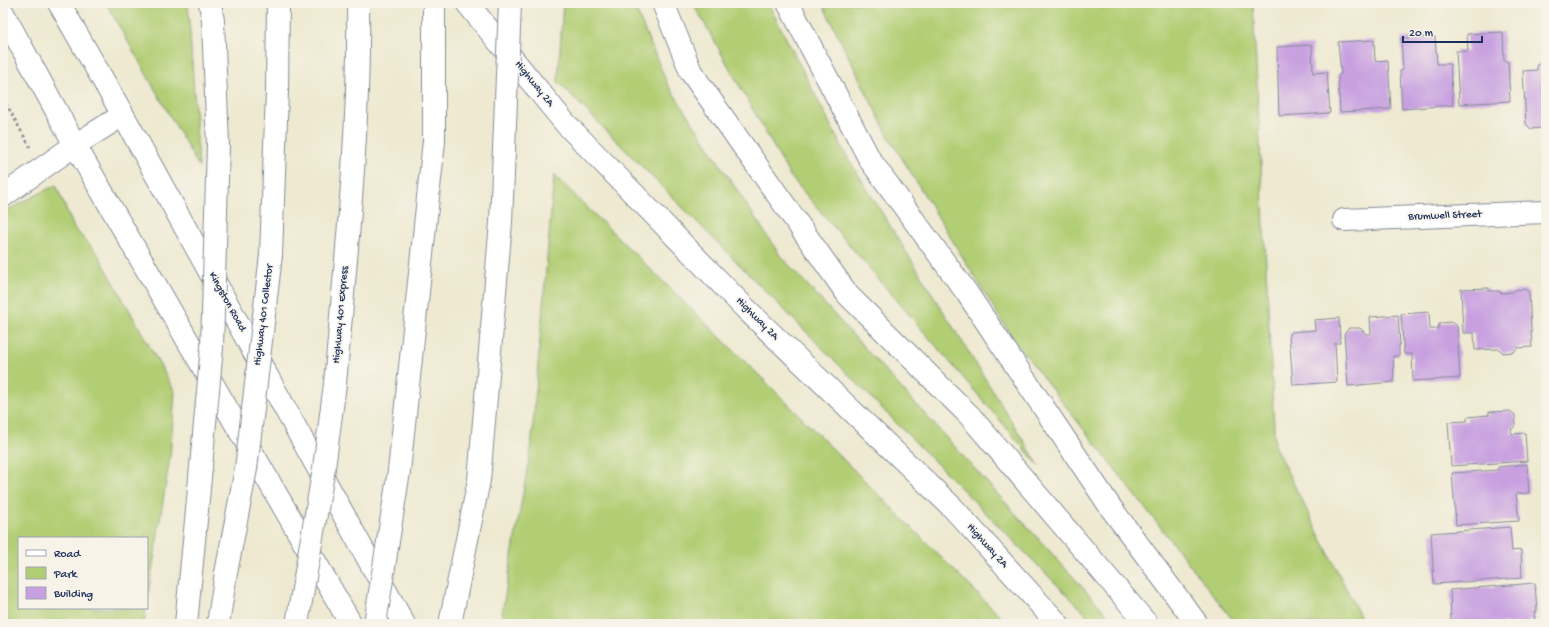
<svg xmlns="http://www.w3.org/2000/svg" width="1549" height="627" viewBox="0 0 1549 627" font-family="'Gochi Hand',sans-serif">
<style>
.green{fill:#b2ce74;stroke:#667e69}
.building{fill:#c8a0e0}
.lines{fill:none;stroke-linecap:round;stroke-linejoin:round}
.street-casing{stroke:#848c97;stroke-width:24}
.primary-casing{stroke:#848c97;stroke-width:24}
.highway-casing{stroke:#848c97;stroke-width:24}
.path{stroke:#848c97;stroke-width:2.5;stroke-dasharray:3 3;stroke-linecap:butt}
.street{stroke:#fff;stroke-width:22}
.primary{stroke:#fff;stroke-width:22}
.highway{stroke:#fff;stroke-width:22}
.highway-bridge-casing{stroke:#848c97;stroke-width:24;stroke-linecap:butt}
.highway-bridge{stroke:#fff;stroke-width:22}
.labels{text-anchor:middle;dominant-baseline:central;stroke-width:3;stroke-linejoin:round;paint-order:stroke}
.street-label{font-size:11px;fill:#1b2f5e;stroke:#f7f3e8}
</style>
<rect width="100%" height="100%" fill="#f7f3e8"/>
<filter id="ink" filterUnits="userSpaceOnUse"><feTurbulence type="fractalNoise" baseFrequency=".025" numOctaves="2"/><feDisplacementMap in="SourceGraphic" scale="8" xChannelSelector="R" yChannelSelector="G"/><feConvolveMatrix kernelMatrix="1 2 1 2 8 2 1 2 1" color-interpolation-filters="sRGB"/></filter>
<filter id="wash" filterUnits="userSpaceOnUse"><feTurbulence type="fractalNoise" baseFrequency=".012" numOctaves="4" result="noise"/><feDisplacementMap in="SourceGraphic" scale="16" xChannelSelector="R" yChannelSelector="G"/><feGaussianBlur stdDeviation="0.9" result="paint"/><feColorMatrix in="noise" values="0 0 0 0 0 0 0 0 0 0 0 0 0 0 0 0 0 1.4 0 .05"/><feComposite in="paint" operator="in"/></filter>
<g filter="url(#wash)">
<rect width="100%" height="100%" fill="#eee9d0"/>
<!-- green -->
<path class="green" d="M106 3H188L199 167Z
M563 3H633L668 85 779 254 1116 624H1093L1082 610 558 82Z
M693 3H768L846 155 1040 467 790 176Z
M822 3H1253L1275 447 1364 624H1236L1013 339 887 134Z
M554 175 770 386 1008 624H500L531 448Z
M56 185 74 228 98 254 175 392 170 457 147 603V538H19V608H146L144 624H3V212Z"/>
<g id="blocks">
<!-- building -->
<path class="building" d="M1503 32 1504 61H1508L1510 101 1459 104 1456 51H1468L1467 34Z
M1435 37 1437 64H1450L1453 105 1402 109 1400 71 1403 70 1401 38Z
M1374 40 1375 61 1388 60 1391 109 1340 112 1338 75 1341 74 1338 42Z
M1312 45 1313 73 1327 72 1330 113 1279 116 1277 47Z
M1546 63V124L1542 128 1531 129 1526 124 1523 71 1537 70V64Z
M1489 288V291H1499L1501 293 1513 292 1515 290 1524 289 1529 292 1532 347 1517 348 1514 352 1503 353 1499 349 1475 350 1474 333H1463L1461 289Z
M1429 312 1430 329H1437L1440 323 1453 322 1457 326 1460 378 1413 381 1412 354H1404L1401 314Z
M1398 315 1400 345H1399V356H1393L1394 382 1348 386 1344 334 1349 328H1360L1366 334H1371L1370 317Z
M1339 318 1340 343H1335L1337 382 1293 385 1289 334 1291 332 1315 330 1314 320Z
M1510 411 1515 415 1516 425 1511 430 1512 434 1525 433 1527 461 1451 466 1448 422 1467 421V417L1489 415V412Z
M1527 464 1529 493 1516 494 1519 521 1456 525 1452 473 1498 470V467Z
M1510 527 1512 551 1521 550 1522 578 1434 584 1431 533Z
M1535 583 1537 612H1534L1535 620 1528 621V624H1451L1450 590Z"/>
</g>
</g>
<g filter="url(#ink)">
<use href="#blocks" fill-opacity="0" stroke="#848c97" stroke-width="1"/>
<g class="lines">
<!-- street casing -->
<g class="street-casing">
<path id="street" d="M1344 220 1546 212"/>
</g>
<!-- primary casing -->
<g class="primary-casing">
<path id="primary" d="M59 3 123 115 404 624
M3 13 75 145 351 624
M75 145 123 115"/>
</g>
<!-- highway casing -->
<g class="highway-casing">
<path id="highway" d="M210 3 213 21 218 145
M467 3 565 123 746 309 953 508 1058 624
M663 3 691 72 848 295 969 415 1147 624
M788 3 870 160 967 293 1111 508 1197 624
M3 196 75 145
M271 255 277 92 278 3
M335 384C346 257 360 130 358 3
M399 471 434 141V3
M186 624 197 510
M218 624 226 573
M450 624 479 480 501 222"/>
</g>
<!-- path -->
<path class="path" d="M3 98 30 147"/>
<!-- street -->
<use href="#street" class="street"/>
<!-- primary -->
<use href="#primary" class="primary"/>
<!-- highway -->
<use href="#highway" class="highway"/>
<!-- highway-bridge casing -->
<g class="highway-bridge-casing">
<path id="highway-bridge" d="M501 222 510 3
M197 510 212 347 218 145
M226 573 246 469 271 255
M297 624 324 468 335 384
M375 624 399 471"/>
</g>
<!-- highway-bridge -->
<use href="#highway-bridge" class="highway-bridge"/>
</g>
</g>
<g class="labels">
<!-- street labels -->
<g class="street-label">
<text transform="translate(534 84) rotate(51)">Highway 2A</text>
<text transform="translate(1445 216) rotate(-2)">Brumwell Street</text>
<text transform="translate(227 302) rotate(61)">Kingston Road</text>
<text transform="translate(264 315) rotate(-83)">Highway 401 Collector</text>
<text transform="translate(341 315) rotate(-85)">Highway 401 Express</text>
<text transform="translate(757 319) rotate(45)">Highway 2A</text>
<text transform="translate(987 546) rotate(48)">Highway 2A</text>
</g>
</g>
<!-- margin -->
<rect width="1549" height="627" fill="none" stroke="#f7f3e8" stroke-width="16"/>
<!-- legend -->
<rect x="18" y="537" width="130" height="72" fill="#f7f3e8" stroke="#9fa5b1"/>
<rect x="26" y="550" width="20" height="6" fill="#ffffff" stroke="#9fa5b1"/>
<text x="54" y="557" font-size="12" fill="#1b2f5e">Road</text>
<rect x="26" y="567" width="20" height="12" fill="#b2ce74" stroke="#9fa5b1"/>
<text x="54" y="577" font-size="12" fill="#1b2f5e">Park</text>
<rect x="26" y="587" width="20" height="12" fill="#c8a0e0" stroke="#9fa5b1"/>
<text x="54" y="597" font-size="12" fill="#1b2f5e">Building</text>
<!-- scale -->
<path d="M1403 36v6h79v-6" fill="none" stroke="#1b2f5e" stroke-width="2"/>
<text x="1409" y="36" font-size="12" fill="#1b2f5e" stroke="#f7f3e8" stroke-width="3" paint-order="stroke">20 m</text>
</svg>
